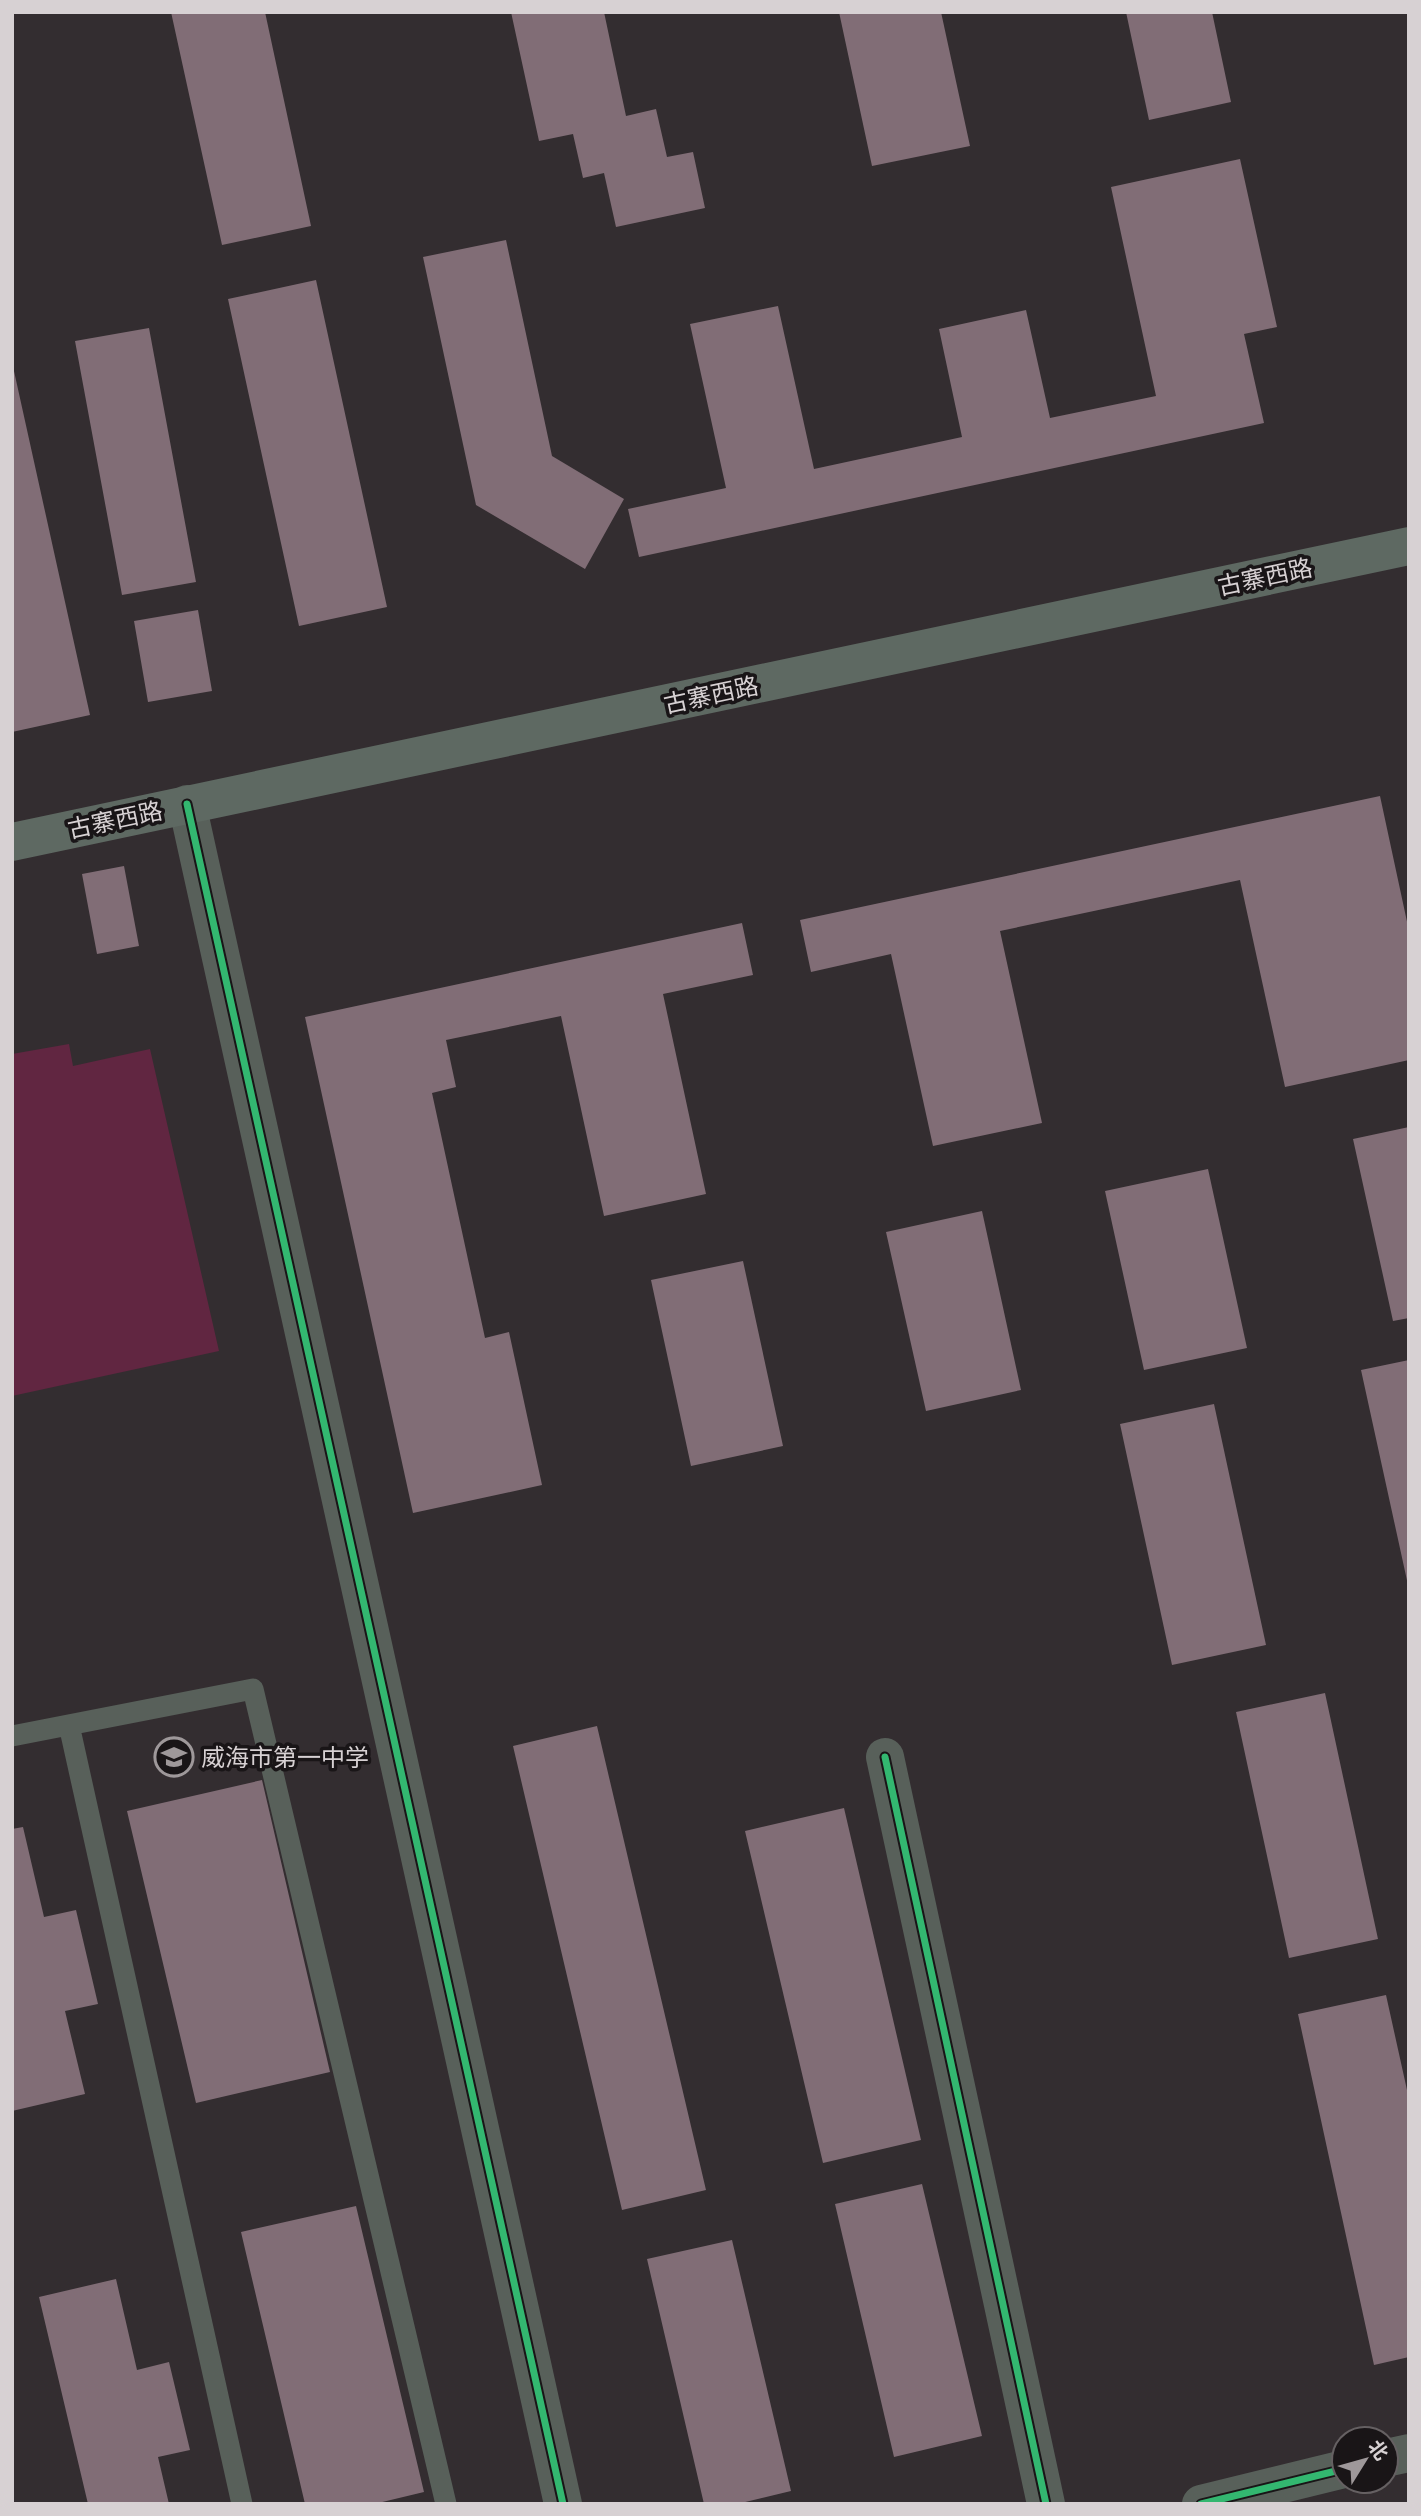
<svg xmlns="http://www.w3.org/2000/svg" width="1421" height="2516" viewBox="0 0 1421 2516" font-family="Figtree,'Noto Sans SC',sans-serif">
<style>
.green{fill:#612641}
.building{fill:#816d76}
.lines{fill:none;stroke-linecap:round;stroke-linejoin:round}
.lane{stroke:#58605a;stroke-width:21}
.street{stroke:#58605a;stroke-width:38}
.primary{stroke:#5e6962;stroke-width:38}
.cycleway-casing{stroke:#191517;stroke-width:11}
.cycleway{stroke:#33b770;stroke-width:7}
.labels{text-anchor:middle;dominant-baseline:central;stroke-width:7;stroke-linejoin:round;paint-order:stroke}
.street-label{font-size:24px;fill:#d7d1d3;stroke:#191517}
.poi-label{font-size:24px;fill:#d7d1d3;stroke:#191517;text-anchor:start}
</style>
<rect width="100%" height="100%" fill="#332d30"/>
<!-- green -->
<path class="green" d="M69 1044 73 1066 150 1049 219 1351 12 1396V1054Z"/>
<!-- building -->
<path class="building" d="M171 12H265L311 226 222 245Z
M511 12H604L626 116 656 109 667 157 693 152 705 208 616 227 604 173 583 178 573 134 539 141Z
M839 12H941L970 146 872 166Z
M1126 12H1212L1231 102 1149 120Z
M1240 159 1277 327 1244 334 1264 423 639 557 628 509 726 488 690 324 778 306 814 469 962 437 939 329 1026 310 1050 418 1156 396 1111 187Z
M506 240 552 456 624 499 585 569 476 505 423 257Z
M316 280 387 607 299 626 228 299Z
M149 328 196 582 122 595 75 341Z
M12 362 90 715 12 732Z
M198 610 212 691 148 702 134 621Z
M1380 796 1409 931V1060L1285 1087 1240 880 1000 931 1042 1123 933 1146 891 954 811 972 800 920Z
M124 866 139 946 97 954 82 874Z
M742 923 753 975 663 994 706 1194 604 1216 561 1016 446 1040 456 1087 432 1093 485 1338 509 1332 542 1485 413 1513 305 1017Z
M1409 1127V1318L1393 1321 1353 1139Z
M1208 1169 1247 1348 1144 1370 1105 1191Z
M982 1211 1021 1390 926 1411 886 1232Z
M743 1261 783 1446 691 1466 651 1280Z
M1409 1360V1585H1408L1361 1370Z
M1214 1404 1266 1645 1172 1665 1120 1424Z
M1325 1693 1378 1939 1289 1958 1236 1712Z
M597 1726 706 2190 622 2210 513 1746Z
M262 1780 330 2072 196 2103 127 1811Z
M844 1808 921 2140 823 2163 745 1831Z
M23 1827 44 1917 76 1910 98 2004 65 2011 85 2094 12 2111V1829Z
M1386 1995 1409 2099V2357L1374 2365 1298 2014Z
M922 2184 982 2436 894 2457 835 2204Z
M356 2206 424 2492 374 2504H305L241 2232Z
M732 2240 791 2491 737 2504H704L647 2259Z
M116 2279 137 2370 169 2362 190 2450 158 2457 169 2504H88L39 2297Z"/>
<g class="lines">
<!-- lane -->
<path class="lane" d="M69 1725 242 2504
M12 1736 253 1689 446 2504"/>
<!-- street -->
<path class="street" d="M187 804 563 2504
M885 1757 1046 2504
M1386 2458 1409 2453
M1201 2504 1344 2469"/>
<!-- primary -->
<path class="primary" d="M12 842 1409 546"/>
<!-- cycleway casing -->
<g class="cycleway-casing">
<path id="cycleway" d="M187 804 563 2504
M885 1757 1046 2504
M1201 2504 1344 2469"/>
</g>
<!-- cycleway -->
<use href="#cycleway" class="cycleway"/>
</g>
<!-- icons -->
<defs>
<g id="school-ring" transform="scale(2.0125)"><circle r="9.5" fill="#191517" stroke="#9e989a" stroke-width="1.5"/><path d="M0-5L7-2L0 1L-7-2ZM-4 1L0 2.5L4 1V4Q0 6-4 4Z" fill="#9e989a"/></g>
</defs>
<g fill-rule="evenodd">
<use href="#school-ring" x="174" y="1757"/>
</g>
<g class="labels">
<!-- street labels -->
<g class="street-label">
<text transform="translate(1265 577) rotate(-12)">古寨西路</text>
<text transform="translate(711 695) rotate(-12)">古寨西路</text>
<text transform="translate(115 820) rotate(-12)">古寨西路</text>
</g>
<!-- poi labels -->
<g class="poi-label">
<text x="201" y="1757">威海市第一中学</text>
</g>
</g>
<!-- border -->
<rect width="1421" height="2516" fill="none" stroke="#d7d1d3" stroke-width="28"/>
<!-- north arrow -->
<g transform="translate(1365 2460) rotate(53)"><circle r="33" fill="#191517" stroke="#656062" stroke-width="2"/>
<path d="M0-5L12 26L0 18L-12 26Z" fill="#9e989a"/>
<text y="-10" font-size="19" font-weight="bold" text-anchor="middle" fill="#d7d1d3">北</text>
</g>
</svg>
